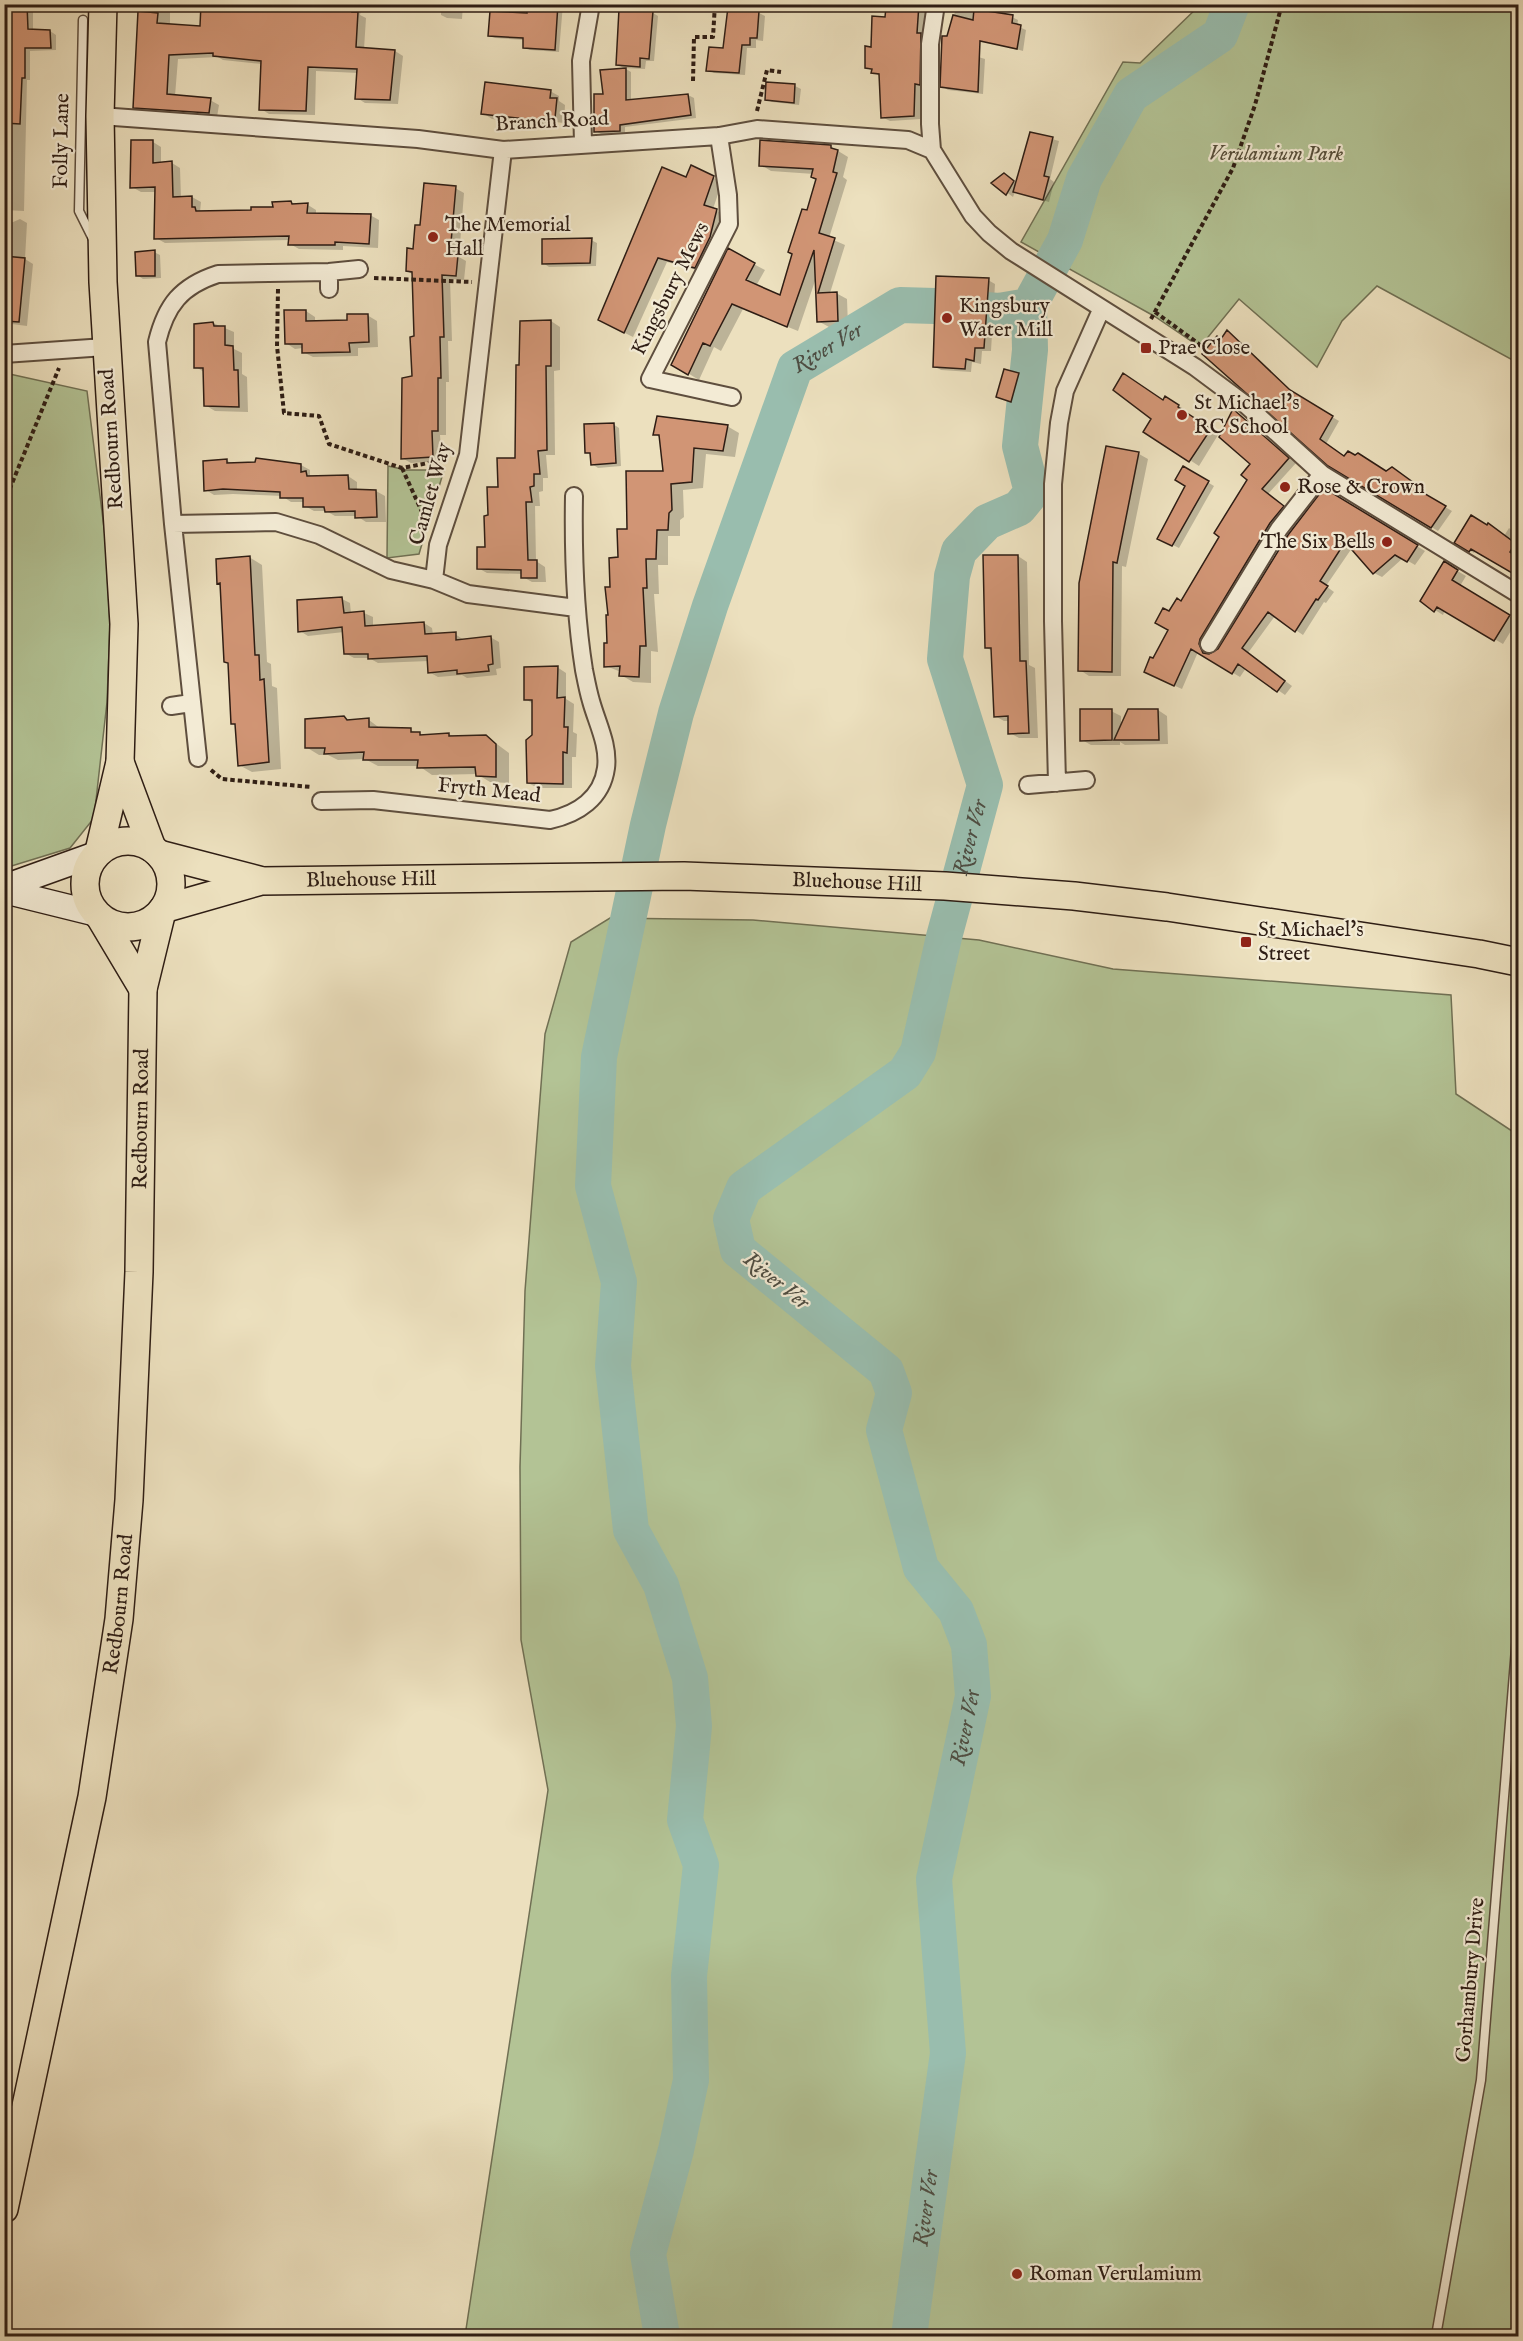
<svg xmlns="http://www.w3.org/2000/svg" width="1523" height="2341" viewBox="0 0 1523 2341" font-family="'IM FELL English',serif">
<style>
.green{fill:#b3c395;stroke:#707054;stroke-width:1.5}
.shadow{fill:#0003}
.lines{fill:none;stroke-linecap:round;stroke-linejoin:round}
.river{stroke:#99bdae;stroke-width:36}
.building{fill:#d19575;stroke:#2e1d14;stroke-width:1.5}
.lane-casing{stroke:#5e4e3e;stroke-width:11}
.street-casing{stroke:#5e4e3e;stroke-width:20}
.secondary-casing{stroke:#2e1d14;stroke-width:27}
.primary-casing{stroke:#2e1d14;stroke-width:30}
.path{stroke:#2e1d14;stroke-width:4;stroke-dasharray:4.5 3;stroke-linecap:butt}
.lane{stroke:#f3ebd5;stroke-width:8}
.street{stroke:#f3ebd5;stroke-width:16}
.secondary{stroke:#f3ebd5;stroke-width:24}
.primary{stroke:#ece0be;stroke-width:27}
.poi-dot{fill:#8f2418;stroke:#f3ebd5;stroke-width:2}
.labels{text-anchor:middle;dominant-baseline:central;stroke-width:4.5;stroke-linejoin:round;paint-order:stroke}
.street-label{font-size:21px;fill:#2e1d14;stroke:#f3ebd5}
.park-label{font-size:21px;font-style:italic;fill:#564f3b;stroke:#f3ebd5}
.poi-label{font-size:21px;fill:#2e1d14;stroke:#f3ebd5;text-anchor:start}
.water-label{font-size:22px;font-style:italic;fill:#4e4d42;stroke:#f3ebd5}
</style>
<rect width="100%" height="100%" fill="#ece0be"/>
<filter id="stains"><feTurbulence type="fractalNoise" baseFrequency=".00333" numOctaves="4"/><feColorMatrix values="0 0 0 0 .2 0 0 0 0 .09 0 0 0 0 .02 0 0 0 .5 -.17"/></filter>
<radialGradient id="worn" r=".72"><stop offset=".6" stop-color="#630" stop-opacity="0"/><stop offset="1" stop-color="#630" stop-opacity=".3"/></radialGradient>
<!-- green -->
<path class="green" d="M1200 5H1518V363L1377 286 1342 321 1317 367 1239 299 1200 347 1154 316 1021 242 1123 62 1140 63Z
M5 373 87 391 105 536 110 624 107 702 94 818 70 848 5 868Z
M388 466 406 470H444L419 554 387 558Z
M610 918 753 920 979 940 1113 969 1451 995 1456 1094 1518 1135V1488L1515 1516 1518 1517V2336H465L548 1790 521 1640 520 1467 525 1291 545 1034 571 942Z"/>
<!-- shadow -->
<path class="shadow" d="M5 4H33V31H50L56 35V50L30 51V80H27L24 211 4 210Z
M140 4H170V25L217 29 240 4H362L360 15 366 18 364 49 395 51 403 56 398 104 365 103 357 98 358 73 316 71 315 115 269 114 261 109 262 64 223 60 218 57 178 59 175 96 210 100 219 105 217 117 143 112 135 107Z
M441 4H463L462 19 447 18 441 15Z
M493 4H563L559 52 530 50 524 47V40L495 38 490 36Z
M889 4H926L921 119 890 121 882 117 881 77 866 67 887 18Z
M957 4H980L972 55 985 59 983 94 948 90 942 86 948 38Z
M653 13 658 16 654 61H646L645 69 623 68 617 64Z
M759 13 765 16 763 41 756 40V48H747L745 75 714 73 708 70Z
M1012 17 1018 20 1017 26 1026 30 1023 51 993 42Z
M626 69 631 72V101L688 95 694 98 696 118 625 127V134H601L596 131 604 95Z
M795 86 801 89 799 105 772 102 766 99Z
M550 91 559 96V101L565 105 564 123 555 122 554 126 492 119 483 113Z
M1031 133 1059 141 1050 179 1054 182 1049 202 1015 192 1013 197 994 183 1010 178 1017 184Z
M153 142 161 147V164L172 163 180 168 181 198 192 197 201 202 200 212 252 211 274 208 291 202 296 205H308L316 210V214L370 215 379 220 378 248 343 246V250L299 249 290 244V240L165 243 156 238 157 192H141L132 187Z
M830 146 848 157 843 177 847 180 829 238 845 245 830 293H836L847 299 848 326 829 327 818 321 816 278 798 331 743 309 721 351 714 347 699 380 673 364 729 251 765 270 756 286 781 297 818 179 814 174 771 171 761 165Z
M692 167 722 182 713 209 725 215 704 272 667 262 633 337 609 325Z
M455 188 464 193 459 257 466 261 464 280 450 279 452 341H448L449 382H446V435H440L442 461 411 463 402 458 413 377 416 338 414 275 407 271 422 226Z
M20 219 27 223 25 259 33 264 27 326 4 323V226Z
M591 240 597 243 596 266 549 267 543 263Z
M154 252 160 255 161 278 143 279 137 275Z
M988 280 995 284 991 351H982L981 364 972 362 971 372 941 370 934 366Z
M306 311 315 317V323L349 322 367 315 377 321 378 347 358 348V356L313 357 303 352V348L295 349 286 343Z
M551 321 560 327V370L554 371 555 455H546L548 478H543V491L539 492 540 506H535L536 561 545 567 546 582H532L523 577V574L487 573 478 568 487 549 490 517 499 488 516 459 521 367Z
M213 323 234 332V349L242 353V374L247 377 248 412 215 411 205 405 204 372 196 367Z
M1227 332 1234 336 1297 396 1339 421 1326 444 1344 457 1387 473H1399L1427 494 1426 496 1452 511 1438 531 1329 464 1222 340Z
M1018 375 1021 376 1013 402 1000 398Z
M1166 398 1187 411 1185 413 1218 435 1199 466 1145 431Z
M1234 411 1296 463 1268 494 1290 511 1206 650 1209 656 1219 651 1325 490 1425 551 1415 565 1403 558 1382 577 1374 573 1352 548 1326 586 1334 592 1326 603 1324 602 1303 635 1275 616 1248 653 1292 686 1285 695 1246 668 1240 677 1198 652 1182 689 1153 676 1154 660 1169 630 1170 613 1182 602 1221 537 1249 479 1252 463Z
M613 424 619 428 621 466 598 468 592 464V455L587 452Z
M727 426 739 433 735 457 706 454 703 488 683 490 684 517 680 520V536H668V565H658L659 594H654L658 652 651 651V683L633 682 621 675V672L606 666 611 588 629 531 665 472 659 437 655 434Z
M1108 447 1139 454 1148 459 1126 567 1122 566 1121 676H1089L1080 670Z
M226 460 233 464 301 465 310 470V475L314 477 348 476 357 482V491H376L385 496 386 522H366L357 516H335L326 511H314L305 506V502H291L282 496 233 494 214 495 206 490Z
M1184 468 1214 486 1179 548 1159 538 1187 486Z
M1487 527 1504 536 1509 528 1518 535 1517 574 1476 550 1474 553 1456 542Z
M1018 556 1027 562 1029 665 1035 668 1038 738H1019L1010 733V721H1004L995 716 992 651 987 648 985 557Z
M249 557 262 565 267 662 271 664 272 686 277 688 281 769 252 772 239 765 237 726 232 723 230 664 222 585 219 583Z
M1444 563 1466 576 1460 586 1517 621 1503 644 1445 610 1443 615 1435 610Z
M342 599 350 603 351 614 364 613 373 617V627L424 623 432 628 433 635 455 634 464 640 490 637 499 642 501 668 496 669 497 675 467 678 462 675 438 677 429 672V661L378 663 369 658H354L345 653 344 632 308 636 300 631Z
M557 667 566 673V699L574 704 573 732 577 734 576 757H572V788H538L528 783 533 736V704L526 699Z
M1129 710H1158L1167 716 1168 744 1125 745 1120 742V745H1091L1082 740 1111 711 1121 716V729Z
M344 717 351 721 369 720 381 729 410 730 425 736 449 734 454 737 486 736 509 753V783L490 782 477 774 432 775 419 766H378L365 759 338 760 328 755H319L306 747Z"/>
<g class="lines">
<!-- river -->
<g class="river">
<path d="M960 308 999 311 1029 306 1065 240 1084 179 1131 95 1220 35 1232 4"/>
<path id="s1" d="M662 2336 648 2254 676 2150 691 2080 689 1976 701 1865 685 1820 694 1726 690 1678 661 1585 631 1530 613 1366 619 1282 593 1186 599 1057 648 825 676 713 710 606 795 368 900 305 935 306"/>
<path id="s2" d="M909 2336 948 2053 934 1879 973 1696 969 1645 956 1611 921 1568 884 1430 894 1393 886 1371 738 1250 731 1219 744 1188 905 1073 918 1052 944 937 985 785 945 659 952 576 959 551 987 522 1019 508 1032 492 1020 446 1030 350 1029 306"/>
</g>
</g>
<!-- building -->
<path class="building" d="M4 4H27L28 29 50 30 51 48H25V78H22L20 124 4 123Z
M201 4H353L352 12H358L356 47 395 50 390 100 355 99 357 69 308 67 306 111 259 110 261 61 213 56V53L169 55 167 94 211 98 209 113 133 108 138 11 158 13 157 23 200 26Z
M527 4H558L555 50 523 48V38L488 36 490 11 527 13Z
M896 4H919L917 33H921L920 85 915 84 914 116 881 118 879 74 871 73 872 69 865 68V46L871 47 872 16 885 17 886 7 896 8Z
M728 7 759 11 757 38H750V45H742L739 73 706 71 709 47 723 48Z
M619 9 653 11 649 59 640 58V67L616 65Z
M974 9 1013 15 1012 23 1021 25 1017 49 980 41 978 92 940 87 942 36H947L953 15 973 20Z
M626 68V100L688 94 691 115 620 125V131L594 132V94H603L600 70Z
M485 82 551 90 550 98H557L555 118 546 117 545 121 481 114Z
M766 82 795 84 794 103 765 100Z
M1030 132 1053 137 1044 176 1049 177 1043 200 1013 192Z
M131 140H153V163L172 161 173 197 192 196V207H195L196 211 251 210V207H273L272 202 291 201 292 204 308 203 307 213 371 214 369 244 335 242V245H288L289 236 154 239 155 187 130 188Z
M760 140 831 145V148L838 150 833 172 837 173 819 233 835 238 818 293 837 292 838 321 817 322 814 250 787 327 732 304 710 346 703 343 688 375 671 365 728 248 755 263 746 280 780 295 792 254 788 252 802 209 807 210 816 179 811 177 813 169 759 166Z
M691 165 714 176 704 205 717 209 710 237 695 268 658 258 624 333 598 320 662 167 686 177Z
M1004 173 1014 181 1006 195 991 183Z
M424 183 456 186 450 254 458 255 456 276 442 275 444 337H440L441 378H438V431H432L433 457 401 459 402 378 412 376 410 337 414 336 412 272 406 271 407 248 413 249 415 225H420Z
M592 238 590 263 542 264V239Z
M155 250V276H136L135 252Z
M4 256 25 258 19 322 4 321Z
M936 276 989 278 984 348H975L974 361 966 359 965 369 933 367Z
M284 310H306V321L347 320V314H368L369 342 349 343 350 352 302 353V344H285Z
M551 320V366H546L547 450 538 451 540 474H534V486L530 487 532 502H526L528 560H537V578H521V570L477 569V547H485L484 516 488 515 487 487H498L497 458H515L516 365H519L520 321Z
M213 322 214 326H225V345L233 346 234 370H238L239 407 204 406 203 368H194V324Z
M1227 330 1290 390 1333 416 1320 439 1344 456 1348 451 1355 455 1358 453 1386 471 1392 467 1421 488 1420 491 1446 506 1431 528 1328 466 1202 354 1217 336 1221 339Z
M1004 369 1019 373 1011 402 996 397Z
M1123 373 1163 400 1165 396 1179 405 1178 407 1211 429 1189 462 1143 432 1151 419 1113 390Z
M1233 409 1289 458 1262 489 1284 506 1270 523 1200 639 1199 644 1203 653 1209 654 1218 649 1288 535 1324 488 1418 545 1407 562 1395 555 1373 574 1345 542 1320 581 1328 586 1318 600 1316 599 1295 632 1268 612 1242 648 1285 681 1277 692 1238 664 1232 674 1191 649 1174 686 1144 672 1150 657 1153 658 1168 630 1155 623 1163 608 1169 611 1177 598 1181 601 1219 537 1214 533 1247 480 1241 475 1250 464 1219 437Z
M657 416 728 425 723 451 694 448 692 482 671 484 672 510 669 513 668 530H657L656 559H646L647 588H643L646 646H640L639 677 619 676 620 666 604 667V643H607L606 615H608L605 587H610L609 558 618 557 617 529H627L626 471H663L659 435H653Z
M614 423 616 463 591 465 590 453H585L584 424Z
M1106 446 1139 452 1117 563 1113 562 1112 672 1078 671 1079 583Z
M256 458 301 464V472L306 471 307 476 348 475 349 489 376 490 377 517 355 518V511L325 512 324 507H303V498H280V492L223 489 204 491 203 461 227 459V463L255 462Z
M1183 466 1209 481 1172 546 1157 539 1185 486 1175 480Z
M1471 515 1487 525 1488 523 1515 543 1510 552 1518 558V561L1512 573 1471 549 1469 552 1454 543Z
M983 555H1018L1020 661H1026L1029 733 1008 734V716L994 717 991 648H985Z
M250 556 255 655H259L260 680 264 679 269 762 238 766 235 724H231L228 663 224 662 220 583 217 584 216 559Z
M1444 561 1458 570 1452 580 1510 615 1494 641 1437 607 1434 612 1420 601Z
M342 597 344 613 364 611 365 626 424 622 425 634 456 632V640L491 636 493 664 488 665 489 671 457 674V670L428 673 427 656 368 659V654H344L342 627 298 632 297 600Z
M558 666 557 698 565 697 564 727H568L567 753 563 752V784L527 783 526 740 532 735V700H524V667Z
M1080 709H1112V740L1080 741Z
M1128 709H1158L1159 740H1114Z
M344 716 347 720 369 718V727L411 728V732H420V735L449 733V736L486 735 496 744V777L476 776 475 767 417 768 418 760H363L364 752 324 754 325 748H305V719Z"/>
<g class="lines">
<!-- lane casing -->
<g class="lane-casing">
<path id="lane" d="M83 20 79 211 94 241
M1436 2336 1481 2080 1518 1624"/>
</g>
<!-- street casing -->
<g class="street-casing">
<path id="street" d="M936 4 930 44V124L932 150 973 216 989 233 1011 251 1195 367 1246 405 1322 474 1518 594
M100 116 418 139 503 150 719 136 757 129 908 140 932 150
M719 136 728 195 729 224 650 379 732 397
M583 143 581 61 591 4
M329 272V289
M4 354 105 347
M173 524 276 522 319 535 391 570 434 580 438 545 468 455 503 150
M434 580 468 594 576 608
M1209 644 1279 529 1322 474
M171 706 191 703
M198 758 173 524 157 342C166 305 181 286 218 274L329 272 359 269
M1057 783 1053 621V484L1059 423 1065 391 1101 310
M1028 785 1086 780
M321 801 373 800 550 820C578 814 602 798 606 768 609 745 597 723 591 701 588 691 586 680 584 670 575 613 573 554 574 496"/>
</g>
<!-- secondary casing -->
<g class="secondary-casing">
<path id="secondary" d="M4 887 96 854
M4 891 97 914"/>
</g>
<!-- primary casing -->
<g class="primary-casing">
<g id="primary">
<path d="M120 762 152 848"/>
<circle cx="128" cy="884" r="43"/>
<path d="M99 851 120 762 124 624 103 282 100 116 103 4"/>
<path d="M159 854 259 880"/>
<path id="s3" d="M163 909 261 881 684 876 945 886 1074 896 1167 907 1479 954 1518 962"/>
<path d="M100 917 143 989"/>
<path id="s4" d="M4 2209 92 1797 119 1619 129 1500 139 1272 143 989 162 911"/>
</g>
</g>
<!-- path -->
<path class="path" d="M693 81 694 37H713L715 4
M757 111 767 70 781 72
M374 278 472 282
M278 289 277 346 284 413 319 416 329 444 402 468 449 459
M1155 312 1199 344 1197 348
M1151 319 1233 168 1255 105 1282 4
M402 468 427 523
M4 503 59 368
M211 770 222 779 311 787"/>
<!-- lane -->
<use href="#lane" class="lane"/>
<!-- street -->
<use href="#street" class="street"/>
<!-- secondary -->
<use href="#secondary" class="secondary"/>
<!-- primary -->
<use href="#primary" class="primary"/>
</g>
<!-- markers -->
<g class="poi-dot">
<circle cx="433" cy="237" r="6"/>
<circle cx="947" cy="318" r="6"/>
<rect x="1140" y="342" width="12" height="12" rx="3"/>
<circle cx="1182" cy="415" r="6"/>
<circle cx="1285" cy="487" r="6"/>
<circle cx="1387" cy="542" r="6"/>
<rect x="1240" y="936" width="12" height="12" rx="3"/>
<circle cx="1017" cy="2274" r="6"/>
</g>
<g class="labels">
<!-- street labels -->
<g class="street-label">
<text transform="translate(552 122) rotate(-3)">Branch Road</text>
<text transform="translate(62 141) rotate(-89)">Folly Lane</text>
<text transform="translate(671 289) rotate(-63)">Kingsbury Mews</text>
<text transform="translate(112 439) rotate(-94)">Redbourn Road</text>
<text transform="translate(431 494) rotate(-74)">Camlet Way</text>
<text transform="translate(489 791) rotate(6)">Fryth Mead</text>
<text stroke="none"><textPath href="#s3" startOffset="212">Bluehouse Hill</textPath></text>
<text stroke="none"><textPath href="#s3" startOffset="698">Bluehouse Hill</textPath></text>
<text stroke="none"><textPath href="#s4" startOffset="1102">Redbourn Road</textPath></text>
<text stroke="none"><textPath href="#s4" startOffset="616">Redbourn Road</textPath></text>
<text transform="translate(1471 1980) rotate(-85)">Gorhambury Drive</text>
</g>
<!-- park labels -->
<g class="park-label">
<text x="1276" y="154">Verulamium Park</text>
</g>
<!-- poi labels -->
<g class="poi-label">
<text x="445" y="225">The Memorial<tspan x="445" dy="24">Hall</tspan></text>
<text x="959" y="306">Kingsbury<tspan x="959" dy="24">Water Mill</tspan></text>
<text x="1158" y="348">Prae Close</text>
<text x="1194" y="403">St Michael's<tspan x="1194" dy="24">RC School</tspan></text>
<text x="1297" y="487">Rose &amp; Crown</text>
<text x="1375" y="542" text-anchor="end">The Six Bells</text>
<text x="1258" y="930">St Michael's<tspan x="1258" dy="24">Street</tspan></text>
<text x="1029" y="2274">Roman Verulamium</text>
</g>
<!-- water labels -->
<g class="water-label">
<text stroke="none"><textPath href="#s1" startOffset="2062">River Ver</textPath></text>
<text stroke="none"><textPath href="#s2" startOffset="1695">River Ver</textPath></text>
<text transform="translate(776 1281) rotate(39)">River Ver</text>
<text stroke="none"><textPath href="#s2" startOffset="615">River Ver</textPath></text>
<text stroke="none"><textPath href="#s2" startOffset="129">River Ver</textPath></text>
</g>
</g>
<!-- margin -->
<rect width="1523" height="2341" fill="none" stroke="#ece0be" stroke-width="24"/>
<rect x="6" y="6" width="1511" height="2329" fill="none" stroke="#2e1d14" stroke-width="3"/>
<rect x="12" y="12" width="1499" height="2317" fill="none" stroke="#2e1d14" stroke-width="1.5"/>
<rect width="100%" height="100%" filter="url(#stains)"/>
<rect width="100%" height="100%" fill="url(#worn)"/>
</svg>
